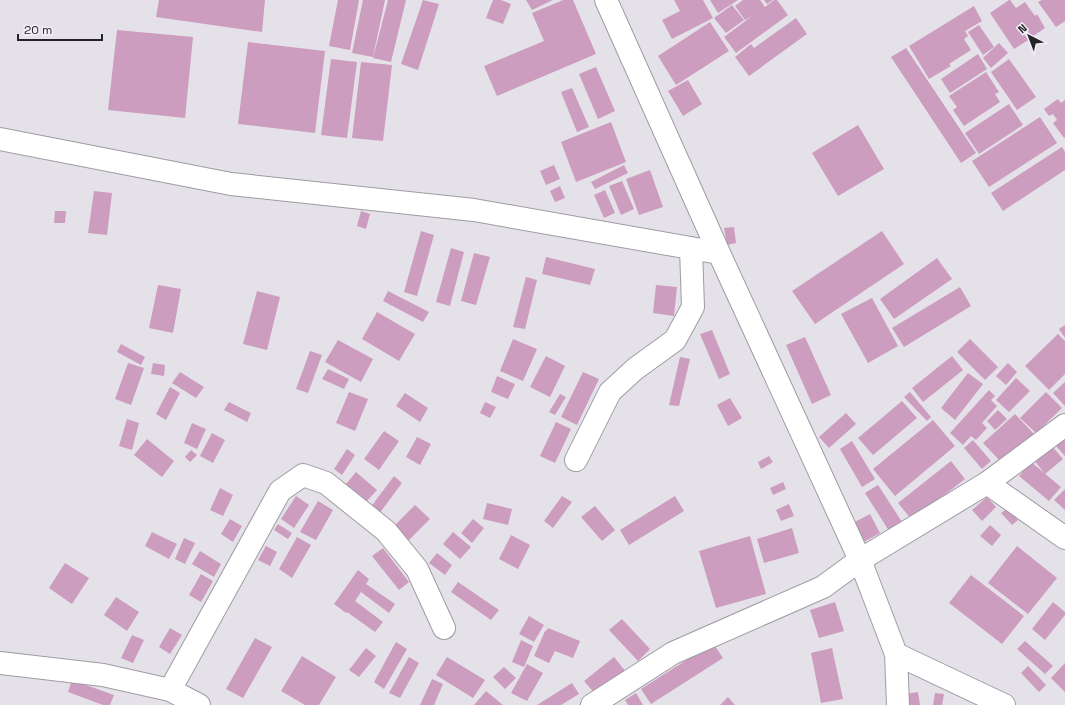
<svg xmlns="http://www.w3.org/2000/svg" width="1065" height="705" viewBox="0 0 1065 705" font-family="'Space Grotesk',sans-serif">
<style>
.building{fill:#cc9dbe}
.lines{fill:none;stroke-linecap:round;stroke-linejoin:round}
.minor-casing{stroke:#9f9ba3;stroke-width:24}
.minor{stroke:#fff;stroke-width:22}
</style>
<rect width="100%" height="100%" fill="#e5e1e9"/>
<!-- building -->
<path class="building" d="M159 0H265L262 32 156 17Z
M338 0H359L350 50 329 46Z
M363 0H385L373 57 352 53Z
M388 0H406L391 62 373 58Z
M423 0 439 4 418 70 401 64Z
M493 0H501L511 4 503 24 486 18Z
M526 0H553L532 10Z
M563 0H573L596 54 497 96 484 66 544 41 532 13Z
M674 0H703L713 18 672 39 662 20 680 11Z
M710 0H738L718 13Z
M743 0H760L765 7 774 0H777L788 15 736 53 724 37 752 16 745 20 735 6Z
M764 0H773L767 4Z
M1009 0H1010L1016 8 1025 2 1035 16 1037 14 1045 28 1032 37 1027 30 1023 33 1027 38 1029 37 1030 39 1014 49 990 13Z
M1042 0H1065V21L1056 27 1038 2Z
M732 5 744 20 726 33 714 18Z
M974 6 982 21 965 31 958 20 968 36 964 39 971 50 949 64 951 66 929 79 909 46Z
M796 18 807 34 749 76 735 57 751 44 754 48Z
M710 22 729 51 676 85 658 56Z
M979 25 994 47 983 55 968 32Z
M117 30 193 37 185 118 108 110Z
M248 42 325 51 315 133 238 124Z
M999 43 1008 53 991 68 983 58Z
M906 48 976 153 961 163 891 57Z
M978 54 987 69 950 93 941 79Z
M331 59 357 62 347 138 321 135Z
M1009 59 1036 97 1017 110 991 72Z
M361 62 392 65 383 141 352 138Z
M596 67 615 111 598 119 579 74Z
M986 72 999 92 995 94 1000 102 964 126 953 110 957 107 949 96Z
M688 80 702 104 683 116 668 91Z
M572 88 589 127 577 132 561 92Z
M1058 99 1061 103 1065 100V137L1064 138 1053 123 1057 120 1053 114 1049 116 1044 109Z
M1009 104 1023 125 979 154 965 133Z
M1040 117 1057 143 989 187 972 161Z
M611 122 626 162 576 182 561 142Z
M858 125 884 169 838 196 812 153Z
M1062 147 1065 152V170L1003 211 991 193Z
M554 165 560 179 546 185 540 171Z
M624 165 628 173 595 189 591 182Z
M650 170 663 207 639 215 626 179Z
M622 181 634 209 621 215 609 186Z
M560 186 565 198 555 202 550 191Z
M605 190 615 213 604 218 594 195Z
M94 191 112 193 107 235 88 233Z
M55 211H66L65 223H54Z
M361 211 370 214 366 229 357 226Z
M734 227 736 243 727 245 724 228Z
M421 231 434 235 417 296 404 292Z
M882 231 904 264 815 324 792 291Z
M451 248 464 252 450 306 436 302Z
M474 253 490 257 476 305 461 301Z
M546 257 595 269 590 285 542 274Z
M937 258 952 279 894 319 880 299Z
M526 277 537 280 525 329 513 327Z
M158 285 181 289 173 333 149 328Z
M656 285 677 287 674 316 653 313Z
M960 287 971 306 904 347 892 328Z
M257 291 280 297 267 350 243 344Z
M388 291 429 312 423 322 383 301Z
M872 298 898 346 868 363 841 314Z
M377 312 415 334 399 361 362 339Z
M1065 325V338L1059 329Z
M712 330 730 374 719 379 700 334Z
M1058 334 1065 341V374L1049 390 1025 366Z
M805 337 831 395 812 404 786 345Z
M513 339 537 349 523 381 500 371Z
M970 339 998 367 985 380 957 352Z
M338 340 373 359 361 382 325 362Z
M121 344 145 357 141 365 117 352Z
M310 351 322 355 308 393 296 389Z
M546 356 565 366 550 397 530 387Z
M952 356 963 370 923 402 912 388Z
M680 357 690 359 679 406 669 405Z
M128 363 144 368 131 405 115 399Z
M153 363 165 365 164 376 151 374Z
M1008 363 1017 372 1006 385 996 376Z
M328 369 349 379 344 389 322 379Z
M180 372 204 387 196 398 172 383Z
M583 372 599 379 577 425 561 417Z
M968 373 983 384 955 420 941 408Z
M497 376 515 384 508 399 491 392Z
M1016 378 1030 391 1009 412 996 400Z
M1065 382V406L1053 393Z
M170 387 180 393 166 420 156 414Z
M989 390 995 396 991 400 997 406 982 423 987 428 976 440 971 436 963 445 950 433Z
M349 392 368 399 355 431 336 423Z
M910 392 931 417 927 421 904 397Z
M1046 392 1062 408 1036 433 1020 418Z
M405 393 428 408 420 422 396 406Z
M560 394 566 397 555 415 549 412Z
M730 398 742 418 728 426 717 405Z
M902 401 917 418 873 455 858 438Z
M229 402 251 413 247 422 224 410Z
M485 402 496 407 490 418 480 413Z
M998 410 1007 419 995 430 987 421Z
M846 413 856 424 829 448 819 437Z
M1015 414 1034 434 1003 464 983 443Z
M127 419 139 423 132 450 119 446Z
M933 420 955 446 895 496 873 469Z
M556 422 571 429 555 463 540 456Z
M192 423 206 429 197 449 184 443Z
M384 431 399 441 379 470 364 459Z
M212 433 225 440 213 463 200 456Z
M1065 436V456L1055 445Z
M417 437 431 444 420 465 406 457Z
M147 439 174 461 162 477 134 455Z
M973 440 991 461 982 469 964 448Z
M852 441 875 479 862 487 840 449Z
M1052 446 1063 459 1045 474 1034 460Z
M347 449 355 455 342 475 334 469Z
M191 450 197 455 190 462 185 457Z
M769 456 773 462 761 469 758 462Z
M951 461 965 479 912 520 898 503Z
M1031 462 1061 487 1049 501 1019 476Z
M356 472 377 490 367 501 346 484Z
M394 476 402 483 379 514 370 508Z
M783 482 786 489 773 495 770 488Z
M878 485 904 525 891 534 865 493Z
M220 488 233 495 223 516 210 510Z
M1065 489V510L1054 500Z
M296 496 309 505 294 528 281 519Z
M562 496 572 502 553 528 544 521Z
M675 496 684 511 629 545 620 530Z
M987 497 996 507 982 521 972 510Z
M318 501 333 510 316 540 300 532Z
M487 503 512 509 508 525 483 519Z
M789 504 794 516 781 521 776 510Z
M415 505 430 519 408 541 394 526Z
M595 506 615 530 602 541 581 517Z
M1008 508 1018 520 1012 525 1001 513Z
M870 514 880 533 862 543 851 524Z
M230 519 242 526 233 542 221 534Z
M473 519 484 528 472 543 461 533Z
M278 524 292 533 288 539 274 530Z
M990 525 1001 535 992 546 980 536Z
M792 528 799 553 764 563 757 539Z
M152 532 177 544 169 559 145 546Z
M453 532 471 547 460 559 443 544Z
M511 535 530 545 518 569 499 559Z
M750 536 766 594 716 608 699 551Z
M297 537 311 545 292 578 279 569Z
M184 538 195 543 185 564 175 559Z
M266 546 277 552 270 566 258 560Z
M1017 546 1057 578 1028 614 988 583Z
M383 548 409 582 399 590 372 556Z
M200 551 221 564 214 577 192 564Z
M437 553 452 565 445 575 429 563Z
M65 563 89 578 72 604 49 588Z
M358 570 369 579 366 584 395 604 389 613 361 592 355 601 383 622 375 632 347 612 346 613 334 604Z
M201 574 213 581 201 602 189 595Z
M971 575 1024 616 1002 644 949 603Z
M458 582 499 610 491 620 451 592Z
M116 597 139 612 127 631 104 615Z
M835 602 844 631 819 638 810 610Z
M1053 602 1065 612V615L1045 640 1032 629Z
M529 616 544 625 534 642 519 634Z
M622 619 650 649 638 661 609 630Z
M170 628 182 635 170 654 159 647Z
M548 628 580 641 573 658 555 651 549 663 534 656 545 631H546Z
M132 635 144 640 133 663 121 658Z
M255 638 272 647 243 698 226 689Z
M521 640 533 646 524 667 512 662Z
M1025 641 1053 666 1045 674 1017 649Z
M396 642 407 649 384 689 374 682Z
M713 643 723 658 651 704 641 689Z
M366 648 376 656 359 677 349 670Z
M832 648 843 699 821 703 811 653Z
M302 656 336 677 319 705H305L281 691Z
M409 657 419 663 400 698 389 693Z
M447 657 485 680 473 698 436 675Z
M614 657 626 672 597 696 584 681Z
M1065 663V692L1051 678Z
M527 664 543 673 527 701 511 693Z
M1028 666 1046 685 1039 692 1021 673Z
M504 667 516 678 505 689 493 677Z
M432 679 443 684 434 705H420Z
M72 680 114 695 110 705H103L68 692Z
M572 683 579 694 561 705H537Z
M486 691 503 705H474Z
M918 692 920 705H907L905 694Z
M636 693 643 705H628L625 700Z
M935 693 944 694 942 705H933Z
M728 697 735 705H720Z"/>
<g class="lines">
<!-- minor casing -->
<g class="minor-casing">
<path id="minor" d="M606 0 719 253 860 560 896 654 898 705
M0 139 231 184 474 210 719 253
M576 460 610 392 635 369 675 340 693 307 691 248
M987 483 1065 538
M896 654 1004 705
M0 663 103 675 170 690 199 705
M170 690 280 491 303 475 326 483 386 531 417 569 444 628
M592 705 673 653 823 587 860 560 987 483 1065 425"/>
</g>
<!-- minor -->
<use href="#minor" class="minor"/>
</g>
<!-- north arrow -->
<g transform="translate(1029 36) rotate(318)" stroke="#f3eef7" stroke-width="3" paint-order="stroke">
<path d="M0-3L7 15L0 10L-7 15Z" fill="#242326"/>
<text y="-6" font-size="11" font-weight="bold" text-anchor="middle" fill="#242326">N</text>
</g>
<!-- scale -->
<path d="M18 34v6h84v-6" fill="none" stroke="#242326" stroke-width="2"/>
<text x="24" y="34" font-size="12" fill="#242326" stroke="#f3eef7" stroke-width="3" paint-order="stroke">20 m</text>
</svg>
